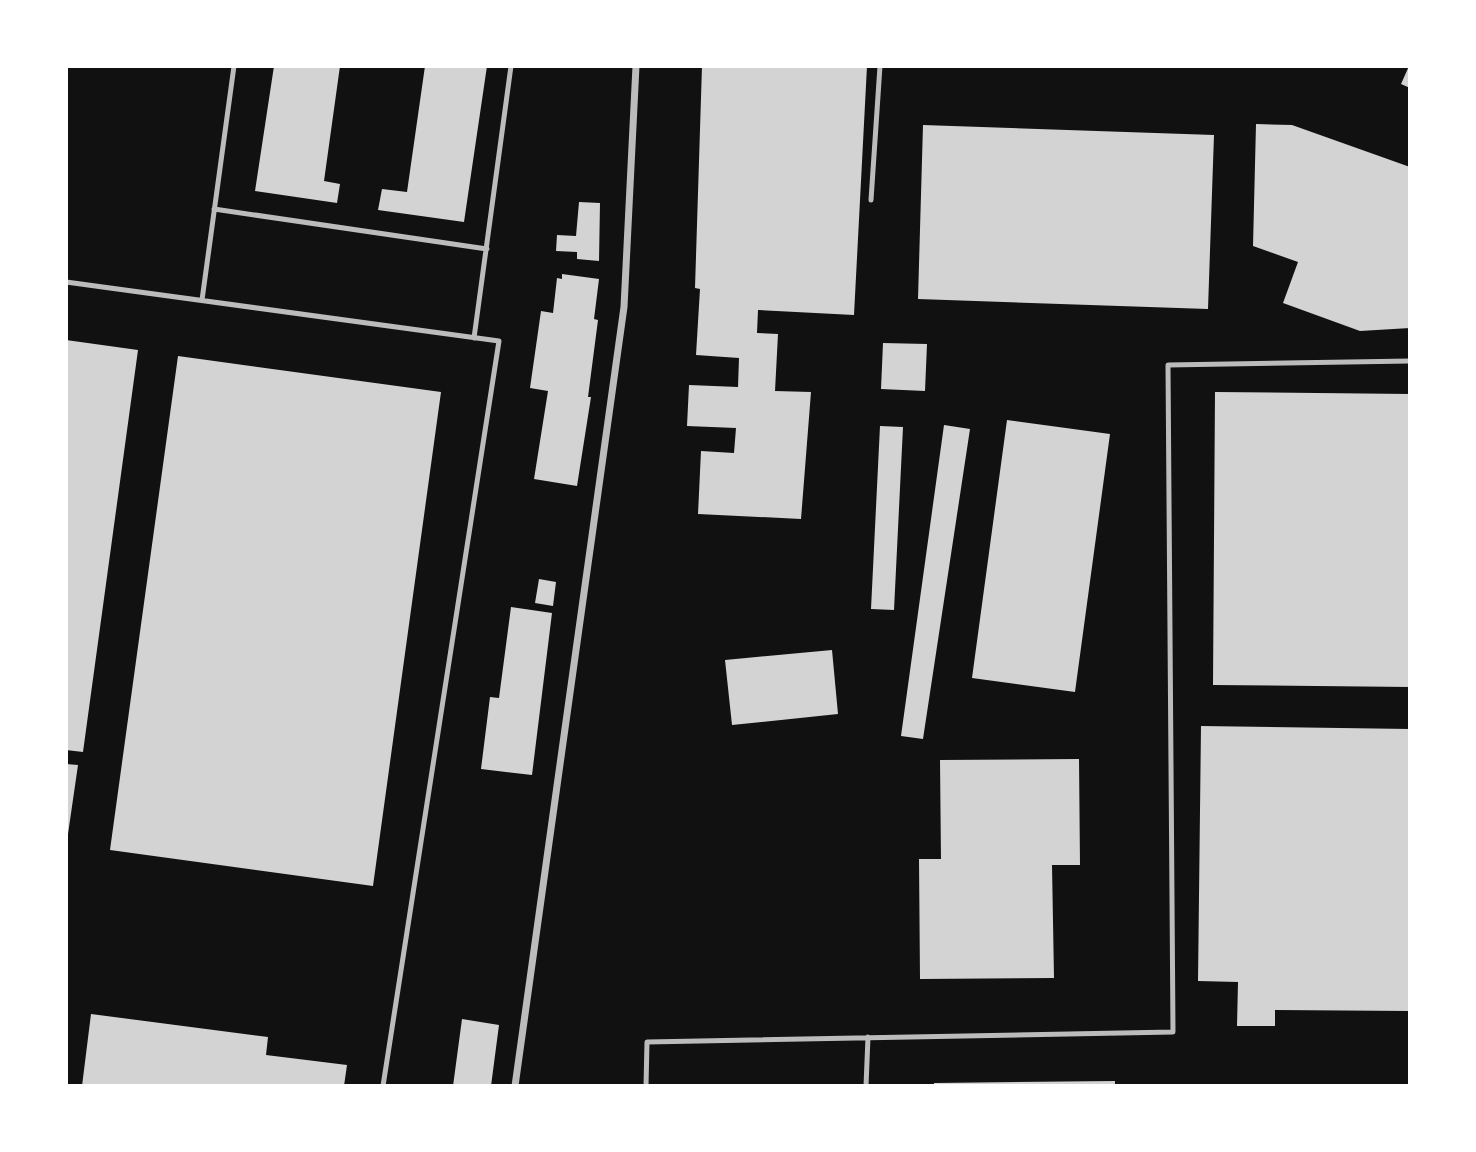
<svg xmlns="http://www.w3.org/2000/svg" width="1476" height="1152" viewBox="0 0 1476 1152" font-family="Poppins,sans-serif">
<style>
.building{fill:#d3d3d3}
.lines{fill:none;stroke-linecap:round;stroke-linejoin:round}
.service{stroke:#bcbcbc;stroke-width:5}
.minor{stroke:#bcbcbc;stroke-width:7}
</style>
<rect width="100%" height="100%" fill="#111"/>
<!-- building -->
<path class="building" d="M274 66H340L324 181 340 184 337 203 255 191Z
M425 66H487L464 222 378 210 382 189 407 192Z
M702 66H867L854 315 758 310 757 333 778 334 775 391 811 392 801 519 698 514 701 451 734 453 736 428 687 426 689 385 738 387 739 358 696 355 700 289 695 288Z
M1409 66H1410V88L1401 84Z
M1256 124 1292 125 1410 167V328L1360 331 1283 303 1298 262 1253 246Z
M923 125 1214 135 1208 309 918 299Z
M579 202 600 203 599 261 577 259V252L556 251 557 235 576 236Z
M562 274 599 279 594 319 598 320 588 397H591L577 486 534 479 548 391 530 388 541 311 553 313 557 278 562 279Z
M66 340 138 350 83 752 66 750Z
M883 343 927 344 925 391 881 389Z
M178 356 441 392 373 886 110 850Z
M1215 392 1410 394V687L1213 685Z
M1007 420 1110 434 1075 692 972 678Z
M944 425 970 429 923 739 901 736Z
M880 426 903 427 894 610 871 609Z
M539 579 556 582 553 606 535 603Z
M511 607 552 613 532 775 481 769 490 697 499 698Z
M832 650 838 714 732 725 725 660Z
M1201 726 1410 729V1011L1275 1010V1026H1237L1238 982 1198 981Z
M1079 759 1080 865H1052L1054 978 920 979 919 859H941L940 760Z
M66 764 78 765 68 834H66Z
M91 1014 268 1037 266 1055 347 1065 344 1086H82Z
M462 1019 499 1025 491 1086H453Z
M1115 1081V1086H934V1083Z"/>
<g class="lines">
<!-- service -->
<path class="service" d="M871 200 880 66
M214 209 487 249
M66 282 499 341 383 1086
M202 300 234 66
M474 338 511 66
M646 1086 647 1042 1173 1032 1168 365 1410 361
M866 1086 868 1037"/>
<!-- minor -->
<path class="minor" d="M515 1086 624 307 636 66"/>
</g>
<!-- border -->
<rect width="1476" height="1152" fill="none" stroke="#ffffff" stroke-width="136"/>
</svg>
